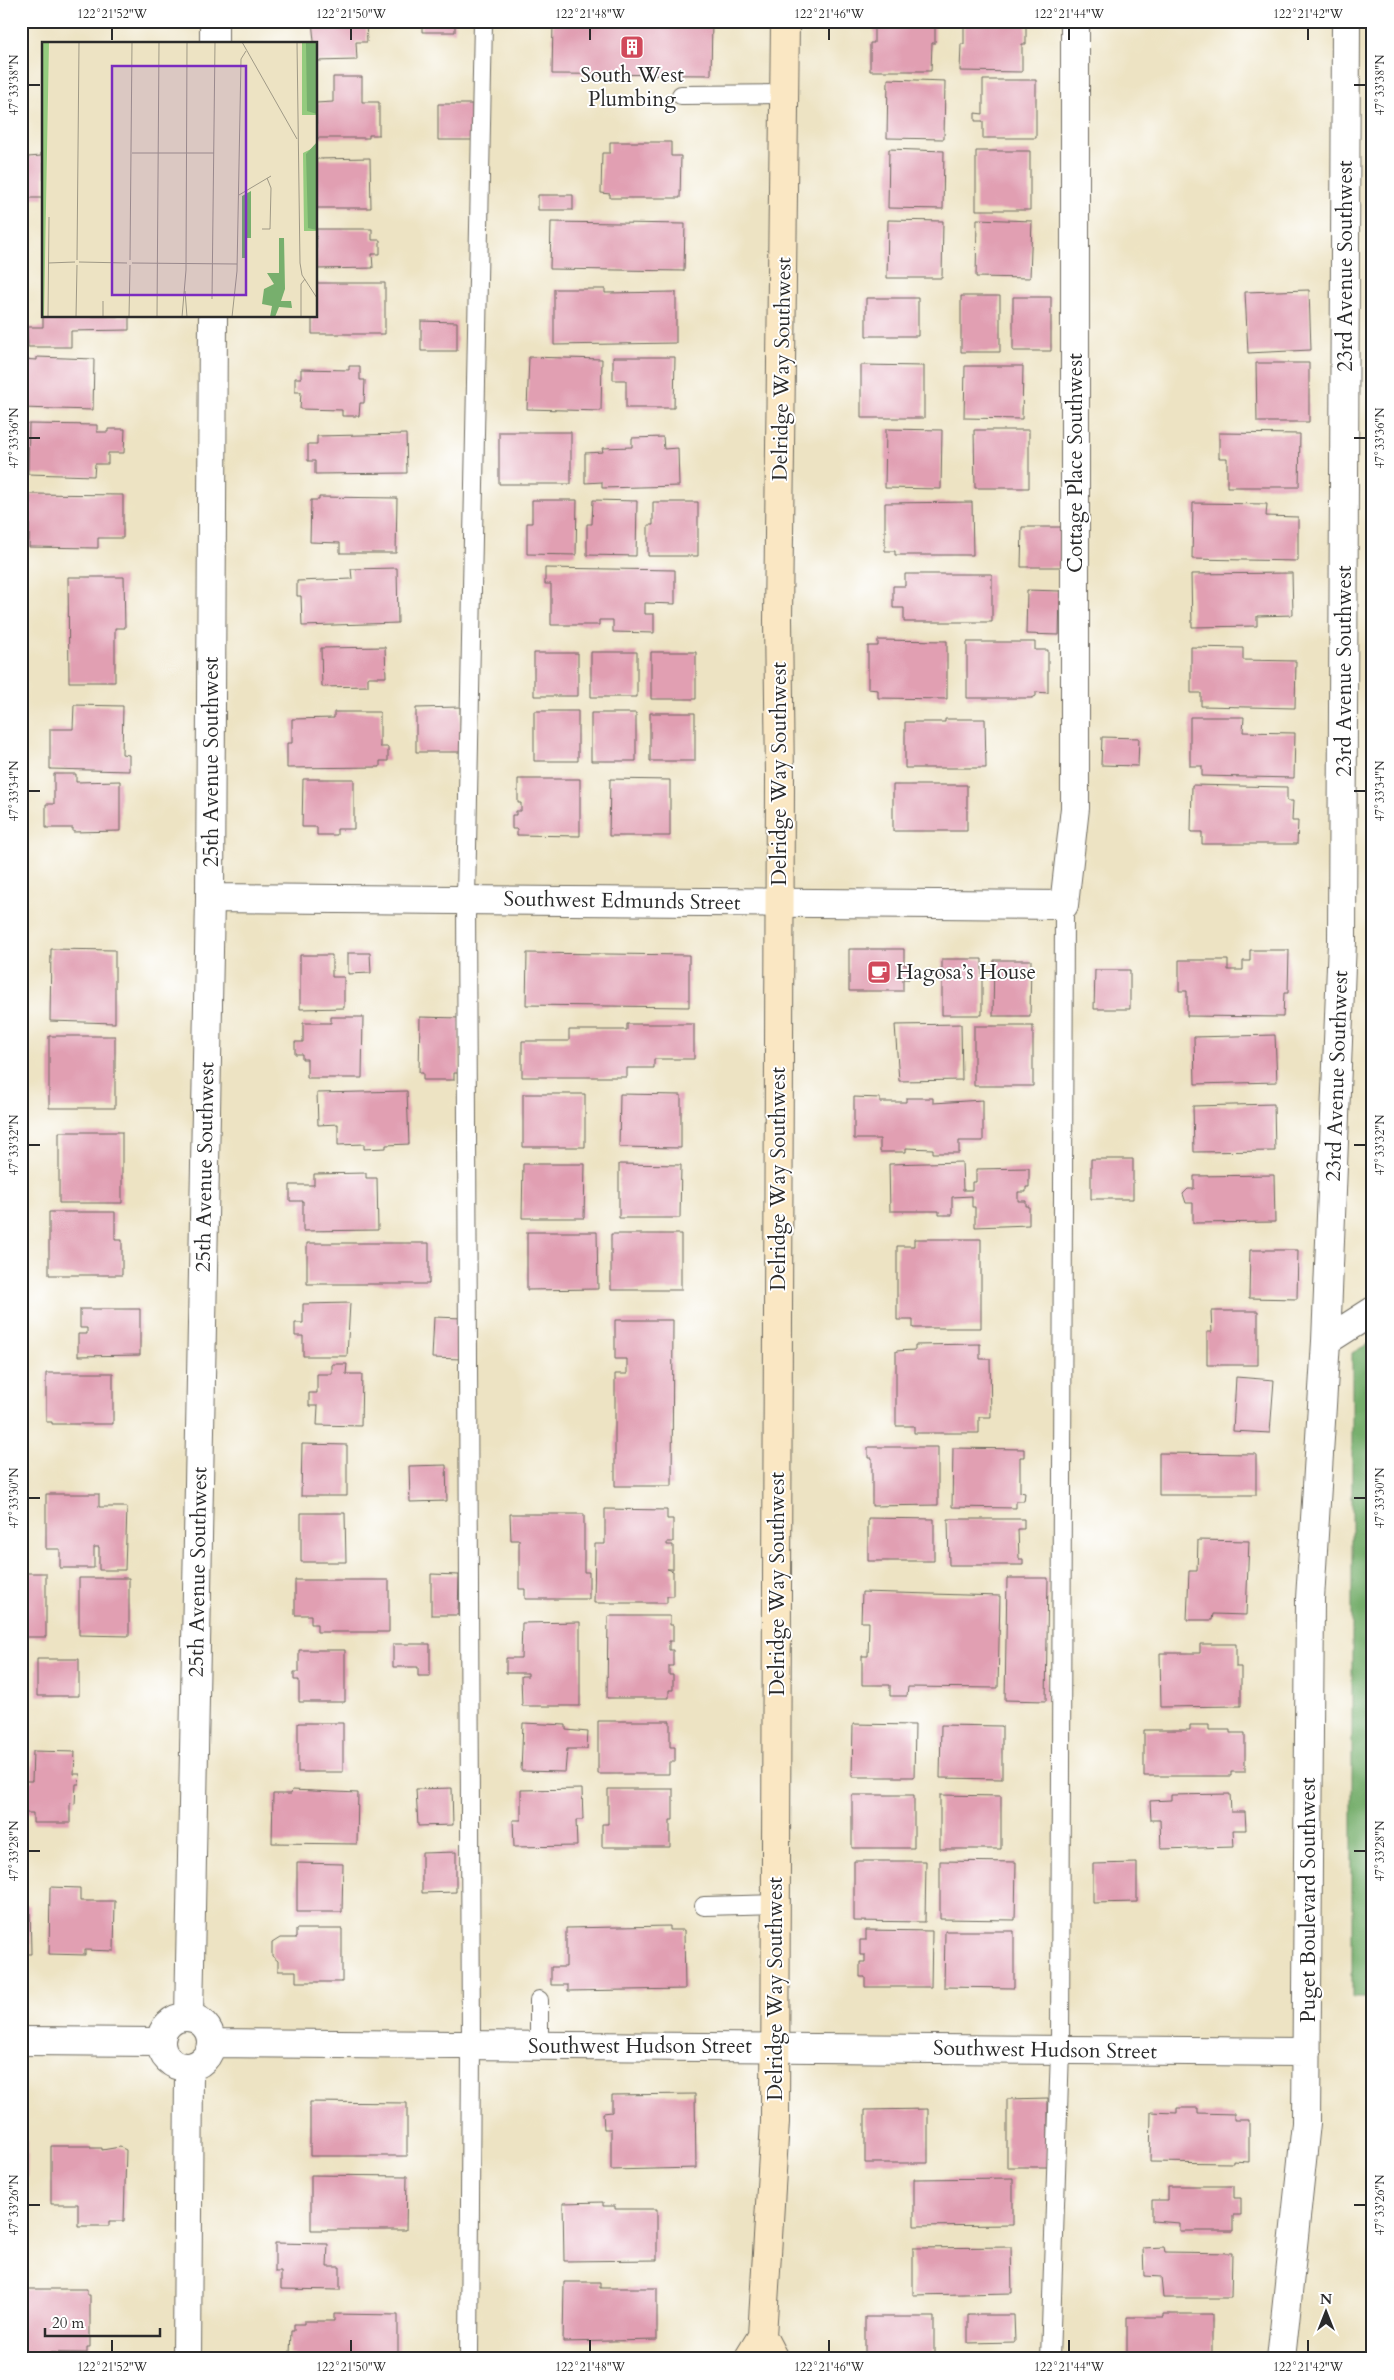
<svg xmlns="http://www.w3.org/2000/svg" width="1394" height="2380" viewBox="0 0 1394 2380" font-family="Cardo,serif">
<style>
.forest{fill:#77af6d;stroke:#516d4c}
.building{fill:#e19fb2}
.lines{fill:none;stroke-linecap:round;stroke-linejoin:round}
.service-casing{stroke:#6f6b60;stroke-width:20}
.minor-casing{stroke:#6f6b60;stroke-width:30}
.secondary-casing{stroke:#6f6b60;stroke-width:30}
.service{stroke:#fff;stroke-width:18}
.minor{stroke:#fff;stroke-width:28}
.secondary{stroke:#fae7c3;stroke-width:28}
.ticks{fill:none;stroke:#2b2b2b;stroke-width:2}
.labels{text-anchor:middle;dominant-baseline:central;stroke-width:4;stroke-linejoin:round;paint-order:stroke}
.poi-label{font-size:21px;fill:#2b2b2b;stroke:#fff}
.street-label{font-size:21px;fill:#2b2b2b;stroke:#fff}
.inset-road{fill:none;stroke:#9f9986;stroke-width:1}
.view{fill:#7b2cbf;fill-opacity:0.15;stroke:#7b2cbf;stroke-width:2.5}
.inset-edge{fill:none;stroke:#2b2b2b;stroke-width:2.5}
.neatline{fill:none;stroke:#2b2b2b;stroke-width:2}
.ticks-label{font-size:12px;text-anchor:middle;fill:#2b2b2b}
</style>
<rect width="100%" height="100%" fill="#fff"/>
<filter id="ink" filterUnits="userSpaceOnUse"><feTurbulence type="fractalNoise" baseFrequency=".02" numOctaves="2"/><feDisplacementMap in="SourceGraphic" scale="10" xChannelSelector="R" yChannelSelector="G"/><feConvolveMatrix kernelMatrix="1 2 1 2 8 2 1 2 1" color-interpolation-filters="sRGB"/></filter>
<filter id="wash" filterUnits="userSpaceOnUse"><feTurbulence type="fractalNoise" baseFrequency=".0096" numOctaves="4" result="noise"/><feDisplacementMap in="SourceGraphic" scale="20" xChannelSelector="R" yChannelSelector="G"/><feGaussianBlur stdDeviation="1.12" result="paint"/><feColorMatrix in="noise" values="0 0 0 0 0 0 0 0 0 0 0 0 0 0 0 0 0 1.4 0 .05"/><feComposite in="paint" operator="in"/></filter>
<g filter="url(#wash)">
<rect width="100%" height="100%" fill="#ede3c3"/>
<!-- forest -->
<path class="forest" d="M1373 1341V1997H1352V1353Z"/>
<g id="blocks">
<!-- building -->
<path class="building" d="M312 21H366L367 42H356L357 60 316 61Z
M422 21H455V32H422Z
M553 21H712L711 75 552 74Z
M874 21H935V43H932L931 71H870V43H874Z
M964 21H1026V44H1022V72L960 71 961 44H964Z
M333 77H362V102H379V135H369V138H316V103L333 102Z
M888 79 945 81 944 139 887 138Z
M983 80H1036V138H983V121H975V113L983 114Z
M438 104H472L473 140H438Z
M610 142H671V156H681L680 198H610V194L601 193 602 153H610Z
M889 149 944 151 943 209 888 208Z
M976 151H1030V210H976Z
M41 153H44V198H28V157L41 156Z
M370 158 371 208H316V159Z
M538 195H573V210H538Z
M977 219 1032 221 1030 278 976 277Z
M888 220 943 221 942 278H887Z
M551 222 685 224 684 271 550 269Z
M316 229H372V240H380V254H372L373 268 316 269Z
M316 283H385V334H312V316H316Z
M554 289H605V293L676 292V343L554 345Z
M1309 290 1311 350 1248 353 1245 292Z
M961 296H1000V352H961Z
M1013 297H1051V351H1013Z
M866 298H918V336H866Z
M43 316H129V330L71 331V347H28L27 327H43Z
M421 321 457 322V351H421Z
M37 357 94 359 93 410 21 408V359L37 360Z
M529 357 602 359 601 411 527 409Z
M613 357H675L674 408H626V380H613Z
M1256 363H1309V422H1257Z
M861 365 924 366V418H861Z
M349 366H360V380H365L364 403H360L359 416H342V410L300 409 301 392H295V378H301V369L349 370Z
M965 366H1023L1022 419 964 418Z
M29 424 97 425V432H108V429H125L124 453H108V464H95L94 476 28 474Z
M886 429 942 430 941 489 885 488Z
M974 430H1029V488H975Z
M499 432H571V484H499Z
M1219 433 1300 434 1299 487H1227V458H1219Z
M406 434 407 473 315 474V461H308V444H317V436Z
M663 437 664 449 678 448 679 486 602 488V482L585 483V453L603 452 602 448 632 447V438Z
M30 494 123 495V538H98V548L29 547Z
M319 497 397 498 396 553H340V543L310 542 311 500H319Z
M532 500H577L576 555 527 554V523H532Z
M593 500 637 501 636 556 587 555V524H592Z
M653 502H698V556H648V525H653Z
M972 502 973 555H895V551H885V503Z
M1193 503 1267 504 1266 516 1298 517V561L1192 559Z
M1022 527H1061V567H1021Z
M397 568 398 623 302 626 301 596H297V581L352 579 351 569Z
M545 568 675 570V604L645 603V614H654V633L613 632V620H599V625H551V584H545Z
M1292 573 1293 615 1257 616V626L1192 627 1191 574Z
M905 574H992V622H904V608H893V586H905Z
M68 577H124L125 628H115V682H69Z
M1027 590 1060 591 1059 635 1026 634Z
M878 640 947 641V699L878 698V690L868 689V646H878Z
M967 642H1035V650H1048V693L1036 692V696L1032 698H967Z
M385 647 386 677H368V686L322 687 321 648Z
M1191 647 1243 648V660L1296 661 1295 708 1201 706V693H1191Z
M591 652H637V697H591Z
M651 652H696V699H651Z
M534 653H578V696H534Z
M74 705 123 706 122 754 129 755V771L50 769V729H73Z
M460 707 461 752H416V708Z
M534 711H578V761H534Z
M334 712H380V747H388V761H380V767L287 768V743H292V719L334 718Z
M591 713H636V761H591Z
M650 713H695V761H650Z
M1190 717H1244L1243 732 1295 733 1294 778 1202 776V766H1190Z
M945 719H985L986 768H905V722H945Z
M1102 737 1139 738 1138 766 1101 765Z
M54 774H76V782L120 781V831L73 832V828H46V804H54Z
M303 779H354V829H337V835H317V827H302Z
M518 779H580V836L517 835V829H512V815H516V811H521V803H518Z
M610 779 670 780V836H609Z
M893 785H967V831H893Z
M1192 785 1287 787V801H1293L1292 821H1298L1297 844H1202V832H1191Z
M51 949 115 950V1023L50 1021Z
M849 949H904V965H909V979H903V991H849Z
M1250 950H1289L1288 993H1284L1283 1017 1187 1016V991H1179V960H1228V970H1243V961H1250Z
M348 953H370L371 973 348 974Z
M527 953 689 955V1007L526 1005Z
M300 955H332V977H344V1008L300 1009Z
M942 959H982V1015H942Z
M994 960H1031L1030 1016H993Z
M1095 970H1130V1009H1094Z
M331 1017H363L362 1078H307V1059H302V1054H295V1042H303V1023H331Z
M420 1017 460 1018 459 1073H454V1080H423V1073H419Z
M627 1024H694V1059H654V1068H627V1077H522V1041H569V1030H627Z
M961 1024 962 1080 899 1081 895 1025Z
M974 1026H1033V1086H974Z
M1275 1035 1277 1082 1195 1084 1194 1037Z
M49 1036H115V1108H49Z
M407 1091 409 1144 386 1145V1148L364 1149V1144L338 1145V1124L318 1125 317 1093Z
M523 1094H585V1147H523Z
M620 1094 681 1095V1148L619 1147Z
M854 1097 880 1098V1102H906V1098H933V1103L983 1100V1141H959V1153H933V1149L906 1148V1152H880V1139H854Z
M1274 1104 1275 1151 1194 1152 1193 1106Z
M59 1132H122V1203H59Z
M1091 1159H1133V1199H1091Z
M962 1162 963 1190H972V1182H976V1169L1029 1168V1187H1026V1192H1018V1201H1026V1206H1029V1225L975 1227V1207H972V1196L952 1197V1215H939V1211H890L889 1164Z
M523 1164H585L584 1218H522Z
M619 1164 681 1165 680 1218H619Z
M366 1173V1178H377L378 1230 303 1231V1201H290V1185H314V1174Z
M1274 1175 1275 1222 1193 1223V1203H1186L1183 1194 1188 1189H1194V1176Z
M49 1212H115V1240H122V1275H49Z
M527 1232H597L598 1289 527 1290Z
M611 1234H681V1290H611Z
M914 1239H981V1328H913V1320H897V1246H914Z
M307 1243H429V1284H307Z
M1250 1250H1298L1297 1299 1249 1298Z
M350 1303 347 1356H303V1336H295V1323H303V1304Z
M80 1309H140V1355L78 1356V1334H87V1328H80Z
M1211 1311H1258V1365H1207V1332H1212Z
M434 1317 463 1318 461 1359 432 1358Z
M615 1320H673L672 1486H615V1374H627V1359H615Z
M980 1344V1359H990L991 1417H979V1433H914V1426H896V1351L915 1350V1345Z
M332 1364H347L346 1374H362L361 1426 317 1425 318 1406H309V1393H317V1374H332Z
M46 1373H113V1424H52V1422H46Z
M1236 1377 1274 1380 1270 1433 1233 1431Z
M302 1444 347 1445V1496H301Z
M868 1447H938V1505L872 1506V1458H868Z
M953 1448 1024 1449V1457H1020V1492L1025 1493 1024 1501H1016V1508L952 1507Z
M1159 1453 1256 1454V1495H1159Z
M446 1465 447 1501 410 1502 409 1466Z
M46 1494H99V1507H127L125 1570H99V1547H94V1568H60V1549H46Z
M605 1509 667 1510V1519H673V1542H667V1545H673V1569H667L673 1571V1596H667V1603H594L595 1544H605Z
M301 1513H345L346 1562H301Z
M510 1514H584V1572H589V1599H525V1589H519V1540H511Z
M868 1518 934 1519V1561H868Z
M948 1519H1024V1529H1018L1019 1559H1023V1565H949Z
M1198 1540 1249 1541 1246 1615 1213 1614 1212 1620H1187L1189 1571H1197Z
M21 1573H46V1637H21Z
M431 1574 459 1575 458 1615H431Z
M79 1578H129V1636L79 1635Z
M1007 1578H1048L1046 1701 1005 1700Z
M295 1580H389V1632H317V1624H311V1615H295Z
M862 1592 1000 1596 998 1688 908 1687 907 1696H890V1685H862V1656H868L869 1622H861Z
M608 1616H670V1625H673V1641H669V1650H673V1666H669V1675H673V1690H669V1698H607Z
M580 1622V1706H522L521 1676H528V1673H506V1658H521L522 1623Z
M393 1644H430V1676H418V1667H393Z
M1200 1644H1236V1667H1241V1706L1161 1707 1160 1653H1200Z
M299 1650H345V1702H299V1680H294V1672H299Z
M37 1659H79V1696H37Z
M598 1721H670V1747H675V1762H669V1774H598Z
M298 1723H343V1772H298Z
M523 1723 566 1725V1730L588 1732 587 1749H567L565 1772 521 1771Z
M853 1724 915 1725 914 1777H852Z
M941 1725 1002 1726V1779L940 1778Z
M1190 1725H1209V1730H1230V1733H1245V1772H1231V1776H1144V1730H1190Z
M33 1751 75 1752 74 1774H80L79 1784H76L75 1804 70 1803V1823H33V1813H21V1781H32Z
M452 1788 453 1825 418 1826 416 1789Z
M582 1789 583 1820H576L577 1846 514 1847 513 1820H521V1790Z
M608 1789H673V1820H670V1847H602V1824H608Z
M292 1790 358 1793 357 1844 272 1843 273 1794H291Z
M1230 1794 1231 1812H1245L1246 1830H1233L1234 1847 1161 1849 1160 1820H1151L1150 1801 1171 1800V1795Z
M852 1795H914V1848H852Z
M940 1795 1001 1796V1849H940Z
M456 1852V1892L422 1893V1853Z
M854 1861H926L925 1922 854 1921Z
M940 1861 1016 1862 1015 1920 940 1919Z
M297 1863 343 1864 342 1912H297Z
M1137 1863V1902L1093 1903V1864Z
M50 1887 80 1888V1901H115L114 1951 85 1950V1955L49 1954Z
M21 1905H30L31 1954H21Z
M670 1926V1930H684L685 1989 568 1991V1985H551V1967H566V1928Z
M296 1929H342V1982H296V1971H278V1961L272 1956V1943L280 1938H296Z
M866 1930 932 1931 931 1987H865V1977H860V1962H865V1955H860V1940H866Z
M945 1931H1014V1988L944 1987Z
M695 2094 696 2168 611 2170V2129H604L603 2113 612 2112V2095Z
M1048 2098V2167H1007V2099Z
M310 2102 407 2103V2156H310Z
M1177 2108H1198V2113L1234 2114V2120H1249V2162L1233 2161V2163L1150 2162 1151 2112 1177 2113Z
M928 2109V2163H865V2110Z
M21 2140H28L27 2178H21Z
M51 2146H91V2148H102V2150L120 2147 126 2150 124 2221H109V2226H78V2204H51Z
M311 2175 407 2176 406 2230H311Z
M1013 2178V2225L914 2226V2179Z
M1168 2186H1234V2198H1241V2215H1233V2231H1180V2223L1152 2221V2200H1168Z
M603 2202V2206H615V2209H657V2260L564 2261 563 2203Z
M275 2243 328 2244 327 2267H340V2290L281 2289V2272H275Z
M1011 2247 1012 2293 913 2295V2248Z
M1164 2247 1165 2252 1232 2253 1231 2298H1163L1161 2277 1144 2276 1143 2248Z
M564 2282H600V2288H657V2340L563 2342Z
M21 2289H87V2295H90V2347H87V2353L21 2352Z
M334 2314 398 2315V2359H293L294 2354H290L291 2331H294V2324H304V2321H334Z
M1163 2314H1212V2359H1127V2317H1163Z
M968 2315H1014L1015 2342 968 2343Z
M865 2317H934V2359H865Z"/>
</g>
</g>
<g filter="url(#ink)">
<use href="#blocks" fill-opacity="0" stroke="#6f6b60" stroke-width="1"/>
<g class="lines">
<!-- service casing -->
<g class="service-casing">
<path id="service" d="M681 95 785 94
M704 1906 776 1904
M539 2000V2046
M469 2359 471 2045 466 899 483 21
M1050 2359 1060 2050 1064 905"/>
</g>
<!-- minor casing -->
<g class="minor-casing">
<path id="minor" d="M214 44V21
M210 898 1064 905 1075 808V21
M1326 1341 1373 1311
M161 2042a25 25 0 1 1 50 0a25 25 0 1 1-50 0Z
M189 2017 210 898 213 316
M21 2041 161 2042
M212 2043 1307 2052
M187 2359 189 2068
M1281 2359 1306 2123 1310 1599 1326 1341 1342 941 1346 21"/>
</g>
<!-- secondary casing -->
<g class="secondary-casing">
<path id="secondary" d="M762 2336 774 2359
M748 2359 762 2336 775 2122 780 778 778 620 785 21"/>
</g>
<!-- service -->
<use href="#service" class="service"/>
<!-- minor -->
<use href="#minor" class="minor"/>
<!-- secondary -->
<use href="#secondary" class="secondary"/>
</g>
</g>
<!-- ticks -->
<path class="ticks" d="M112 28V40M351 28V40M590 28V40M829 28V40M1069 28V40M1308 28V40M28 85H40M1354 85H1366M28 438H40M1354 438H1366M28 791H40M1354 791H1366M28 1145H40M1354 1145H1366M28 1498H40M1354 1498H1366M28 1851H40M1354 1851H1366M28 2205H40M1354 2205H1366M112 2340V2352M351 2340V2352M590 2340V2352M829 2340V2352M1069 2340V2352M1308 2340V2352"/>
<!-- icons -->
<defs>
<g id="building-square" transform="scale(1.25)"><rect x="-9" y="-9" width="18" height="18" rx="4" fill="#d1495b" stroke="#fff"/><path d="M-4-6H4V6H1V3H-1V6H-4ZM-2.5-4.3h1.7v1.8h-1.7ZM.8-4.3h1.7v1.8H.8ZM-2.5-1h1.7V.8h-1.7ZM.8-1h1.7V.8H.8Z" fill="#fff"/></g>
<g id="cafe-square" transform="scale(1.25)"><rect x="-9" y="-9" width="18" height="18" rx="4" fill="#d1495b" stroke="#fff"/><path d="M-5.5-4.5H6V0H3Q3 3.5 0 3.5H-2.5Q-5.5 3.5-5.5 0ZM3-3.2v2h1.7v-2ZM-6 4.5H4V6H-6Z" fill="#fff"/></g>
</defs>
<g fill-rule="evenodd">
<use href="#building-square" x="632" y="47"/>
<use href="#cafe-square" x="879" y="972"/>
</g>
<g class="labels">
<!-- poi labels -->
<g class="poi-label">
<text x="632" y="75">South West<tspan x="632" dy="24">Plumbing</tspan></text>
<text x="896" y="972" text-anchor="start">Hagosa’s House</text>
</g>
<!-- street labels -->
<g class="street-label">
<text transform="translate(1345 266) rotate(-90)">23rd Avenue Southwest</text>
<text transform="translate(782 369) rotate(-89)">Delridge Way Southwest</text>
<text transform="translate(1075 463) rotate(-90)">Cottage Place Southwest</text>
<text transform="translate(1344 671) rotate(-90)">23rd Avenue Southwest</text>
<text transform="translate(211 762) rotate(-90)">25th Avenue Southwest</text>
<text transform="translate(779 774) rotate(-90)">Delridge Way Southwest</text>
<text transform="translate(622 901) rotate(1)">Southwest Edmunds Street</text>
<text transform="translate(1337 1076) rotate(-88)">23rd Avenue Southwest</text>
<text transform="translate(205 1167) rotate(-89)">25th Avenue Southwest</text>
<text transform="translate(778 1179) rotate(-90)">Delridge Way Southwest</text>
<text transform="translate(198 1572) rotate(-89)">25th Avenue Southwest</text>
<text transform="translate(777 1584) rotate(-90)">Delridge Way Southwest</text>
<text transform="translate(1308 1900) rotate(-90)">Puget Boulevard Southwest</text>
<text transform="translate(775 1989) rotate(-90)">Delridge Way Southwest</text>
<text x="640" y="2046">Southwest Hudson Street</text>
<text transform="translate(1045 2050) rotate(1)">Southwest Hudson Street</text>
</g>
</g>
<!-- overview -->
<g transform="translate(42 42)">
<rect width="275" height="275" fill="#ede3c3"/>
<path d="M0 0H7L2 275H0ZM260 0H275V73H260ZM275 104V189H262L261 111Z" fill="#94cb7e"/>
<path d="M264 0H275V72L265 69ZM275 100V188L266 186 264 112ZM209 149V196H205V216H200V154ZM237 196H242L243 247 239 259H249L250 266 237 265 233 275H228L230 264 220 262 222 247 232 242 225 231H237Z" fill="#77af6d"/>
<path class="inset-road" d="M104 0H143M200 0 255 97M255 0 258 221 260 233 275 256M90 111H172M197 153 229 134M220 187H228L229 146 225 136M35 218 37 0M88 218 90 0M37 220 85 221M6 221 33 220M90 221 195 222M143 249 145 275M170 257 173 0M6 275 7 175M34 275 35 223M61 275V259M87 275 88 223M115 275 117 0M140 275 144 228 145 0M190 275 195 229 199 17 204 9M259 275V242L263 237"/>
<path class="view" d="M70 24H204V253H70Z"/>
<rect width="275" height="275" class="inset-edge"/>
</g>
<!-- margin -->
<rect width="1394" height="2380" fill="none" stroke="#fff" stroke-width="55"/>
<!-- north arrow -->
<g transform="translate(1326 2312)" stroke="#ffffff" stroke-width="4" paint-order="stroke">
<path d="M0-4L9 19L0 12L-9 19Z" fill="#2b2b2b"/>
<text y="-8" font-size="14" font-weight="bold" text-anchor="middle" fill="#2b2b2b">N</text>
</g>
<!-- scale -->
<path d="M45 2328v8h115v-8" fill="none" stroke="#2b2b2b" stroke-width="2.5"/>
<text x="52" y="2328" font-size="15" fill="#2b2b2b" stroke="#ffffff" stroke-width="4" paint-order="stroke">20 m</text>
<rect x="28" y="28" width="1338" height="2324" class="neatline"/>
<g class="ticks-label">
<text x="112" y="18">122°21'52"W</text>
<text x="351" y="18">122°21'50"W</text>
<text x="590" y="18">122°21'48"W</text>
<text x="829" y="18">122°21'46"W</text>
<text x="1069" y="18">122°21'44"W</text>
<text x="1308" y="18">122°21'42"W</text>
<text transform="translate(14 85) rotate(-90)" y="4">47°33'38"N</text>
<text transform="translate(1380 85) rotate(-90)" y="4">47°33'38"N</text>
<text transform="translate(14 438) rotate(-90)" y="4">47°33'36"N</text>
<text transform="translate(1380 438) rotate(-90)" y="4">47°33'36"N</text>
<text transform="translate(14 791) rotate(-90)" y="4">47°33'34"N</text>
<text transform="translate(1380 791) rotate(-90)" y="4">47°33'34"N</text>
<text transform="translate(14 1145) rotate(-90)" y="4">47°33'32"N</text>
<text transform="translate(1380 1145) rotate(-90)" y="4">47°33'32"N</text>
<text transform="translate(14 1498) rotate(-90)" y="4">47°33'30"N</text>
<text transform="translate(1380 1498) rotate(-90)" y="4">47°33'30"N</text>
<text transform="translate(14 1851) rotate(-90)" y="4">47°33'28"N</text>
<text transform="translate(1380 1851) rotate(-90)" y="4">47°33'28"N</text>
<text transform="translate(14 2205) rotate(-90)" y="4">47°33'26"N</text>
<text transform="translate(1380 2205) rotate(-90)" y="4">47°33'26"N</text>
<text x="112" y="2371">122°21'52"W</text>
<text x="351" y="2371">122°21'50"W</text>
<text x="590" y="2371">122°21'48"W</text>
<text x="829" y="2371">122°21'46"W</text>
<text x="1069" y="2371">122°21'44"W</text>
<text x="1308" y="2371">122°21'42"W</text>
</g>
</svg>
